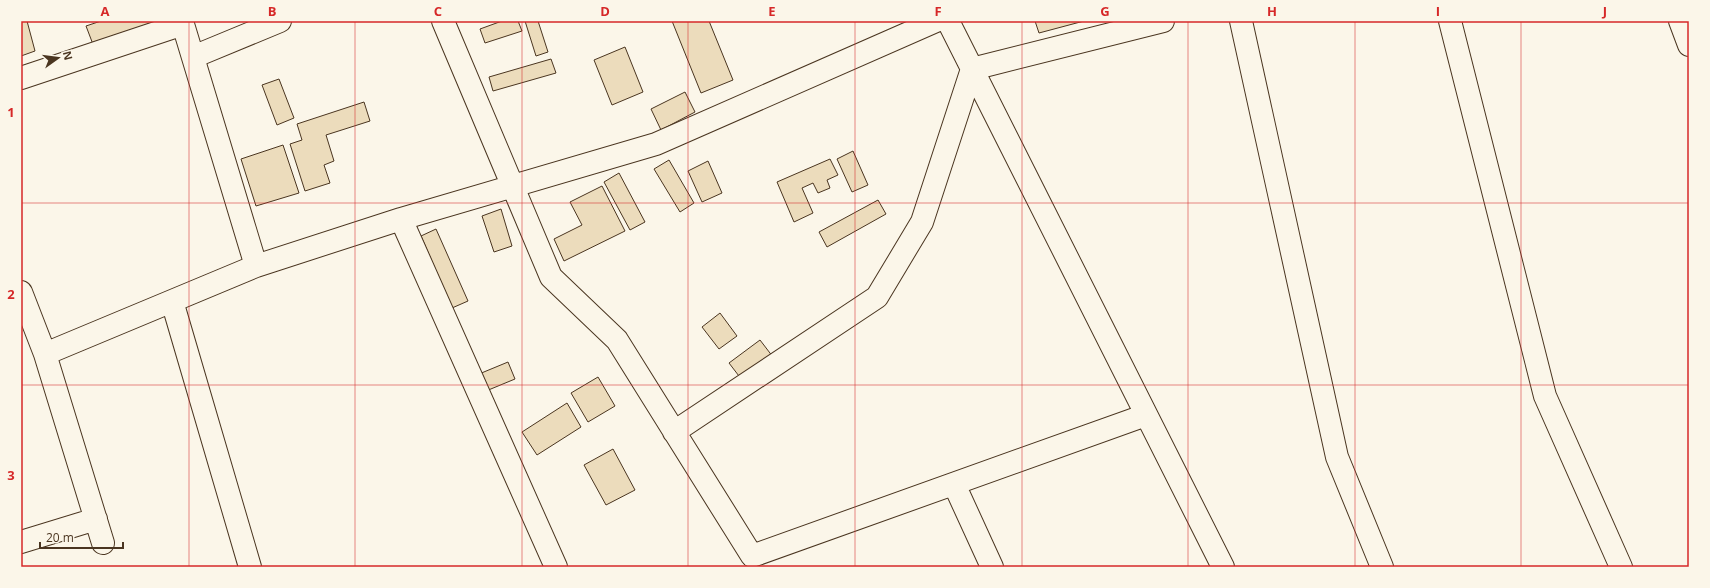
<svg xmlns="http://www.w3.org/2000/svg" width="1710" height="588" viewBox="0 0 1710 588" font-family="'Open Sans',sans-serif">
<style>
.building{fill:#ecdcbc;stroke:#4a3520}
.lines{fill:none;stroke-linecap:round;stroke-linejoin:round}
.minor-casing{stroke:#4a3520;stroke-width:24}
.minor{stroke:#fbf6e9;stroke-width:22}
.grid{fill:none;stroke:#d62828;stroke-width:1;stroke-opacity:0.55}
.neatline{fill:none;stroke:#d62828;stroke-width:1.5}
.grid-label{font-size:13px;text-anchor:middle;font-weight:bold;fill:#d62828}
</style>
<rect width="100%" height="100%" fill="#fbf6e9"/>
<!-- building -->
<path class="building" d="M21 21H27L35 51 21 56Z
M101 21H158L94 47 86 26Z
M502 21H518L522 31 485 43 480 29Z
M525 21H538L548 52 536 56Z
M672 21H709L733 80 701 93Z
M1035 21H1084L1039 33Z
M625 47 643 92 612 105 594 60Z
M551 59 556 73 493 91 489 77Z
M279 79 294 118 277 125 262 85Z
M685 92 695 112 661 130 651 109Z
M364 102 370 121 326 135 334 161 324 165 330 183 305 191 290 144 302 140 297 124Z
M283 145 299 193 256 206 241 159Z
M853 151 868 185 852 192 837 159Z
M830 159 838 175 827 180 830 188 818 193 813 183 802 188 813 213 794 222 777 182Z
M669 160 694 203 680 212 654 169Z
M708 161 722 193 702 202 688 171Z
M619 173 645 222 630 230 604 182Z
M602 186 625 231 564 261 554 239 582 225 570 202Z
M878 200 886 214 827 247 819 232Z
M501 209 512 246 494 252 482 216Z
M436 229 468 301 452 308 421 236Z
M720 313 737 336 719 349 702 327Z
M760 340 773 357 742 380 729 363Z
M508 362 515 379 486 391 479 374Z
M598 377 615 406 588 422 571 393Z
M567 403 581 427 537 455 522 432Z
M613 449 635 490 606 505 584 465Z"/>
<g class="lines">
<!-- minor casing -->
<g class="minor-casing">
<path id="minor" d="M182 21 256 266
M443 21 551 277 617 340 752 556 1146 415
M948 21 1223 567
M1241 21 1337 457 1382 567
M1450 21 1545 396 1621 567
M1680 21 1689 45
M193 57 280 21
M21 78 183 24
M401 219 556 567
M21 292 45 354 103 543
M172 301 250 567
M45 354 256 266 401 219 656 144 936 21
M674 432 877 297 922 222 972 69 1163 21
M954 484 992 567
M21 542 96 519"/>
</g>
<!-- minor -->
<use href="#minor" class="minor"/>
</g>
<!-- grid -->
<path class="grid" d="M189 21V567M355 21V567M522 21V567M688 21V567M855 21V567M1022 21V567M1188 21V567M1355 21V567M1521 21V567M21 203H1689M21 385H1689"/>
<!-- border -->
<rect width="1710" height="588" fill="none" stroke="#fbf6e9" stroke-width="44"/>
<!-- north arrow -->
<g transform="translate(58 58) rotate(76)" stroke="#fbf6e9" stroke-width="3" paint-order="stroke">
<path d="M0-3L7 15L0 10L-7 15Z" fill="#4a3520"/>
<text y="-6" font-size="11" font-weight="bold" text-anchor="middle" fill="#4a3520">N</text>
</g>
<!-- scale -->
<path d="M40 542v6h83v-6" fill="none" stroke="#4a3520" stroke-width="2"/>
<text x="46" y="542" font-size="12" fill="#4a3520" stroke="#fbf6e9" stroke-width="3" paint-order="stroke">20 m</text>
<rect x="22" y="22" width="1666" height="544" class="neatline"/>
<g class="grid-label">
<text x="105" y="16">A</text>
<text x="272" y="16">B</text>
<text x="438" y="16">C</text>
<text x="605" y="16">D</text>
<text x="772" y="16">E</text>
<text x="938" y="16">F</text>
<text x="1105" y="16">G</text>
<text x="1272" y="16">H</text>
<text x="1438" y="16">I</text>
<text x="1605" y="16">J</text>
<text x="11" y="117">1</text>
<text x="11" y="299">2</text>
<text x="11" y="480">3</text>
</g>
</svg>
